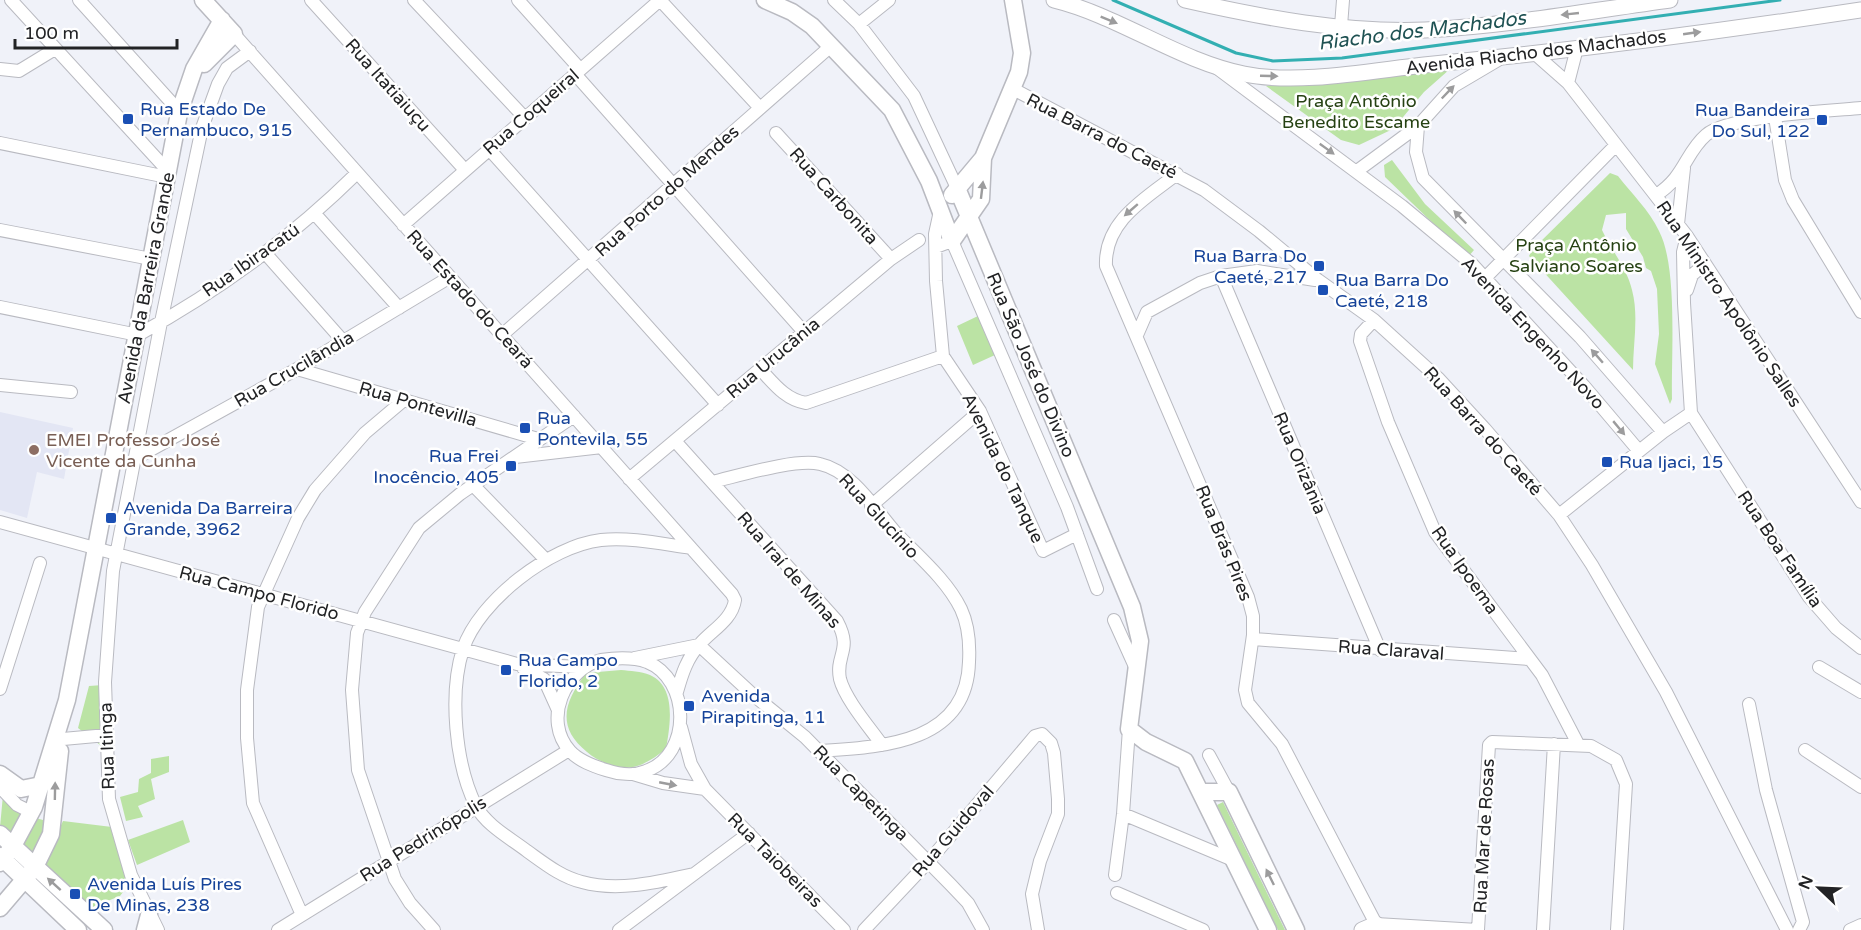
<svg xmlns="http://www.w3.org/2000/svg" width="1861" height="930" viewBox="0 0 1861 930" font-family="'Varela Round',sans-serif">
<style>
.built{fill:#e3e6f4}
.green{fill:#bbe3a4}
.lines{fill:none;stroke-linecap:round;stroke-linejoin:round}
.stream{stroke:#33afb2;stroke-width:3}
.minor-casing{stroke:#b9bac1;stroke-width:14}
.tertiary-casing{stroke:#b9bac1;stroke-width:17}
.secondary-casing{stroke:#b9bac1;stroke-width:19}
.minor{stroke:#fff;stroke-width:12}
.tertiary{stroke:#fff;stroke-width:15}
.secondary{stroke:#fff;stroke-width:16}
.oneway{fill:#9c9c9d}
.transit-dot{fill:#1a4fb4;stroke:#fff;stroke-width:2}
.education-dot{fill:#8d6e63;stroke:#fff;stroke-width:2}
.labels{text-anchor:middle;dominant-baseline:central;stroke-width:5;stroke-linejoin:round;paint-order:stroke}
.street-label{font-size:18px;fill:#222325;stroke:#fff}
.park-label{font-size:18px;fill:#264213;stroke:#fff}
.transit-label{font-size:18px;fill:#164399;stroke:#fff;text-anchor:start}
.education-label{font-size:18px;fill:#785e54;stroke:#fff;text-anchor:start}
.water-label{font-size:20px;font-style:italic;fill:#1f5253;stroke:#fff}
</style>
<rect width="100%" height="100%" fill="#f0f2f9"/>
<!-- built -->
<path class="built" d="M0 412 73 428 64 479 37 472 27 518 0 510Z"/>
<!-- green -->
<path class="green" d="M1450 69 1424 92 1393 129 1359 145 1341 140 1266 86Z
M1392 160 1425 204 1474 250 1468 257 1385 177 1384 165Z
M1610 173 1618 176C1632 194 1649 210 1659 231 1678 267 1671 355 1672 399L1670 404 1655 364 1659 334 1657 289 1651 271 1646 268 1643 257 1626 229V213L1606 215 1602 230C1611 250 1627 268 1632 290 1639 316 1633 344 1633 370L1529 256 1532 250Z
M978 316 995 355 973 365 957 326Z
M621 670C630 671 641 671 650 675 677 687 670 726 666 749 654 758 641 768 625 768 612 767 596 760 587 752 556 727 564 702 586 673Z
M103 685 104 748 78 728 89 686Z
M169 756V772L151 779 155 799 138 806 143 817 126 821 120 797 138 792 139 779 151 773V759Z
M3 795 26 815 13 839 0 827Z
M1223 802 1285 930H1278L1217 805Z
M32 817 43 820 47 835 35 858 21 847Z
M183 820 190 842 137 865 128 840Z
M63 821 112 827 129 884 120 896 90 908 42 865Z"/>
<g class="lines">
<!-- stream -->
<path class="stream" d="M1113 0 1236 53 1273 61 1342 58 1780 0"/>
<!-- minor casing -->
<g class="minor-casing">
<path id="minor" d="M11 0 168 171
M79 0 180 112
M311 0 465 170
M414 0 525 118
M518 0 580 69
M660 0 760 108
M834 0 859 24 914 96 957 188
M859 24 889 0
M1341 26 1343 0
M234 34 732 594 735 600C732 620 712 630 700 644 687 658 682 674 677 692
M1534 53 1568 83 1687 236 1861 502
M0 69 19 71 55 49
M1218 69 1402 206 1473 265 1584 386 1639 451
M575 74 804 332
M1568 83 1577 48
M1013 89 1204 190 1259 231 1318 280 1374 320 1439 379 1485 429 1559 515 1592 565 1666 692 1787 930
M1775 117 1785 180 1793 200 1861 312
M1418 126 1416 152 1423 178 1580 337 1663 432
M776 133 891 259
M0 143 167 177
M489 149 718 405
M1357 171 1418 126 1454 86 1498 60
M1177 174C1146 198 1104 221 1106 266L1248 597 1253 616V635L1245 690 1248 703 1282 744 1376 924 1478 930
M1656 195C1685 177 1685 153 1706 135 1728 116 1828 111 1861 108
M940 211 935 234 936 281 943 356 980 411 1043 551 1077 534
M315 214 399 308
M1678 224 1684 168
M403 225 660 0
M0 230 151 259
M1687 236 1683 252 1684 303 1691 413 1809 597 1836 628 1861 648
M936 247 952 241 1067 507 1097 589
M266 254 343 341
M1221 276 1380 650
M1486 277 1616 145
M1687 290 1692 275 1705 264
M0 307 138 335C218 291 291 238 356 174
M1374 320 1361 334 1360 341 1388 422 1435 532 1542 675 1578 744
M502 335 831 46
M1137 335 1147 312 1200 283 1221 276 1257 271 1315 280
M297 369 538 439
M761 370C774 384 786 400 806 403L943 356
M0 385 71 392
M675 441 837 621C853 651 835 654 840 679 845 699 870 728 882 745
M515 457 602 447
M136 458 297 369 450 277
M629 479 891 259 919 240
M712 482C738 476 796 458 820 464 852 471 875 509 896 533 918 556 947 580 961 609 969 626 970 644 969 662 967 744 881 747 819 751
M473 485 546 560
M871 506 980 411
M1559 515 1663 432 1691 413
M0 522 517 664 582 667
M691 548C662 544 631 537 601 540 550 546 479 601 463 649 449 693 455 764 476 806 486 825 510 838 527 851 544 863 561 877 582 882 618 892 658 882 694 874
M1114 620 1137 671
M1253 639 1529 659
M699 645 752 694 805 737 951 885 968 903 983 930
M635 658 699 645
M601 660C615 658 633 657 647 662 690 679 693 754 646 771 634 776 618 774 606 770 593 766 579 761 570 751 542 720 565 669 601 660Z
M1819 667 1861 692
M523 668 544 679 558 710
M0 689 40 563
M1749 704 1766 790 1803 922 1799 930
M681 727 691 764 705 789 844 930
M63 739 107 735
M1805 750 1861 787
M1209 755 1229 792
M633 774 663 783 705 789
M0 787 17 805 31 812
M1123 814 1233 860
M1115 875 1123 814 1129 729
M1117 893 1203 930
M302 915 253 803 247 738V690L258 607 298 518 315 490 365 433 404 400
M158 930 131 875 109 799 105 682 113 571 161 322 202 128 218 84 227 68 250 51
M278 930 569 750
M434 930 410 903 395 879 358 770 352 690 357 633 365 612 419 528 460 494 574 416
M619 930 749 833
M864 930 929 861 1035 736 1042 734 1051 743 1054 753 1058 799V814L1040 861 1032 894 1038 930
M1478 930 1489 745 1492 742 1591 746 1616 760 1626 784 1617 930
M1543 930 1554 744
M1850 930 1861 925"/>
</g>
<!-- tertiary casing -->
<g class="tertiary-casing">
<path id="tertiary" d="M1054 0C1119 16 1179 61 1244 74 1297 85 1370 71 1424 65 1570 51 1716 32 1861 10
M1185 0C1264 18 1344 33 1425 30 1506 26 1589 11 1670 0
M1362 930 1376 924"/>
</g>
<!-- secondary casing -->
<g class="secondary-casing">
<path id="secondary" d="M203 0 234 34 204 64
M765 0 792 12 812 26 892 110 929 181 952 241
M957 188 1132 607 1140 641 1129 729 1146 742 1185 761 1268 930
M952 195 983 158 1019 72 1022 53 1013 0
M952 241 981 199 983 158
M0 774 21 789 41 785
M1201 792H1229L1296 930
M0 834 104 930
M0 856 78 930
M0 863 13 846 34 807 67 700 179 113 194 69 222 20
M0 908 35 867 51 834 60 751
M145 930 149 915"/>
</g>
<!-- minor -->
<use href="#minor" class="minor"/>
<!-- tertiary -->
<use href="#tertiary" class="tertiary"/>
<!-- secondary -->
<use href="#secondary" class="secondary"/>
</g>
<!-- one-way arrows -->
<defs><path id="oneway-solid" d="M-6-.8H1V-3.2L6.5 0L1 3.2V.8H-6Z" transform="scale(1.5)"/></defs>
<g class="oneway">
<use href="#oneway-solid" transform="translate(1570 14) rotate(174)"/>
<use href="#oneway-solid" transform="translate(1109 20) rotate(22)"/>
<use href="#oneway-solid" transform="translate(1692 33) rotate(-8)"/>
<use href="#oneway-solid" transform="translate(1269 76) rotate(2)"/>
<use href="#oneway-solid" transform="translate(1448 92) rotate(-46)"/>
<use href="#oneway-solid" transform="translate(1327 149) rotate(36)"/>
<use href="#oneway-solid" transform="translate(982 190) rotate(-83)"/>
<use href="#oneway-solid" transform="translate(1131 210) rotate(139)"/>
<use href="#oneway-solid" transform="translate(1460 217) rotate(-134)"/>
<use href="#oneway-solid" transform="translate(1597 356) rotate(-131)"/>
<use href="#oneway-solid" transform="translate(1619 428) rotate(50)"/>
<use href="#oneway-solid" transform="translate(668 784) rotate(11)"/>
<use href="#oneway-solid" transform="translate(55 791) rotate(-89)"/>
<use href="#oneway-solid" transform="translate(1270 877) rotate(-116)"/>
<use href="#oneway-solid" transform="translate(54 884) rotate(-138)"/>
</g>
<!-- markers -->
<g class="transit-dot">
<rect x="122" y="113" width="12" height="12" rx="3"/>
<rect x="1816" y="114" width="12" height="12" rx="3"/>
<rect x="1313" y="260" width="12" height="12" rx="3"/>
<rect x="1317" y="284" width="12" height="12" rx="3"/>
<rect x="519" y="422" width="12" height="12" rx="3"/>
<rect x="1601" y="456" width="12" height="12" rx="3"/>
<rect x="505" y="460" width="12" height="12" rx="3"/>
<rect x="105" y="512" width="12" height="12" rx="3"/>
<rect x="500" y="664" width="12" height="12" rx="3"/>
<rect x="683" y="700" width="12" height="12" rx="3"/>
<rect x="69" y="888" width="12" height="12" rx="3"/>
</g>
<circle class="education-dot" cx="34" cy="450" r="6"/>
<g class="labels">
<!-- street labels -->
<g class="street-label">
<text transform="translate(1536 52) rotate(-7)">Avenida Riacho dos Machados</text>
<text transform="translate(388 85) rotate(48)">Rua Itatiaiuçu</text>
<text transform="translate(531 112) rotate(-41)">Rua Coqueiral</text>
<text transform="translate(1102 136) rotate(27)">Rua Barra do Caeté</text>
<text transform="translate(667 191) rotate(-42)">Rua Porto do Mendes</text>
<text transform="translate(834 196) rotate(48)">Rua Carbonita</text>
<text transform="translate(251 260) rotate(-35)">Rua Ibiracatú</text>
<text transform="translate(146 288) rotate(-79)">Avenida da Barreira Grande</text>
<text transform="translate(470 299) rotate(48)">Rua Estado do Ceará</text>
<text transform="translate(1729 304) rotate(56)">Rua Ministro Apolônio Salles</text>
<text transform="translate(1533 333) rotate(47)">Avenida Engenho Novo</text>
<text transform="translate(773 358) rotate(-40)">Rua Urucânia</text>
<text transform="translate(1031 365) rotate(67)">Rua São José do Divino</text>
<text transform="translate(294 369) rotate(-30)">Rua Crucilândia</text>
<text transform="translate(418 404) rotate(16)">Rua Pontevilla</text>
<text transform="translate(1483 431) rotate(48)">Rua Barra do Caeté</text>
<text transform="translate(1300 463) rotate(67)">Rua Orizânia</text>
<text transform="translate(1003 468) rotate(64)">Avenida do Tanque</text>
<text transform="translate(879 516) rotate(47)">Rua Glucínio</text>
<text transform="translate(1224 543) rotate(68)">Rua Brás Pires</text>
<text transform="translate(1780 549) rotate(56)">Rua Boa Família</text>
<text transform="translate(789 570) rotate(49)">Rua Iraí de Minas</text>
<text transform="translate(1465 570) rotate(55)">Rua Ipoema</text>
<text transform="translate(259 593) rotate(15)">Rua Campo Florido</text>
<text transform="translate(1391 650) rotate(4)">Rua Claraval</text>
<text transform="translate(107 746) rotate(-92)">Rua Itinga</text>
<text transform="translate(861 793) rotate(45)">Rua Capetinga</text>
<text transform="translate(953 831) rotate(-49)">Rua Guidoval</text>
<text transform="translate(1484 836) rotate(-87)">Rua Mar de Rosas</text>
<text transform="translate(423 839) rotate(-32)">Rua Pedrinópolis</text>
<text transform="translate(775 860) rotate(45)">Rua Taiobeiras</text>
</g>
<!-- park labels -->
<g class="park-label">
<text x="1356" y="101">Praça Antônio<tspan x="1356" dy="21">Benedito Escame</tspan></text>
<text x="1576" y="245">Praça Antônio<tspan x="1576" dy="21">Salviano Soares</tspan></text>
</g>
<!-- transit labels -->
<g class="transit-label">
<text x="140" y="109">Rua Estado De<tspan x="140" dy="21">Pernambuco, 915</tspan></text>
<text x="1810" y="110" text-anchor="end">Rua Bandeira<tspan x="1810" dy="21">Do Sul, 122</tspan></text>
<text x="1307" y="256" text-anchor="end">Rua Barra Do<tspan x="1307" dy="21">Caeté, 217</tspan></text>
<text x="1335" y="280">Rua Barra Do<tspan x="1335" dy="21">Caeté, 218</tspan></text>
<text x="537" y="418">Rua<tspan x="537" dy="21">Pontevila, 55</tspan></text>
<text x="499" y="456" text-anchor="end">Rua Frei<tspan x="499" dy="21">Inocêncio, 405</tspan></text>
<text x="1619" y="462">Rua Ijaci, 15</text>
<text x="123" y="508">Avenida Da Barreira<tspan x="123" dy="21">Grande, 3962</tspan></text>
<text x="518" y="660">Rua Campo<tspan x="518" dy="21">Florido, 2</tspan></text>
<text x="701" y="696">Avenida<tspan x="701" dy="21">Pirapitinga, 11</tspan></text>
<text x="87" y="884">Avenida Luís Pires<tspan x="87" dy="21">De Minas, 238</tspan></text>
</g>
<!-- education labels -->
<g class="education-label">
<text x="46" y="440">EMEI Professor José<tspan x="46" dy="21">Vicente da Cunha</tspan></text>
</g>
<!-- water labels -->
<g class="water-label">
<text transform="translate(1422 31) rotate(-7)">Riacho dos Machados</text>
</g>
</g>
<!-- north arrow -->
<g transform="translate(1819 888) rotate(293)" stroke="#ffffff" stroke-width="4.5" paint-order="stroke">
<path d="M0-4.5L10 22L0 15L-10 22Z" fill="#222325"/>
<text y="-9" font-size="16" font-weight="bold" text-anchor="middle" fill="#222325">N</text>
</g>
<!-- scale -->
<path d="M15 39v9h162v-9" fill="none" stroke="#222325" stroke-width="3"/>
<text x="24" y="39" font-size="18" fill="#222325" stroke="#ffffff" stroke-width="4.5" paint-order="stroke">100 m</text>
</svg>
